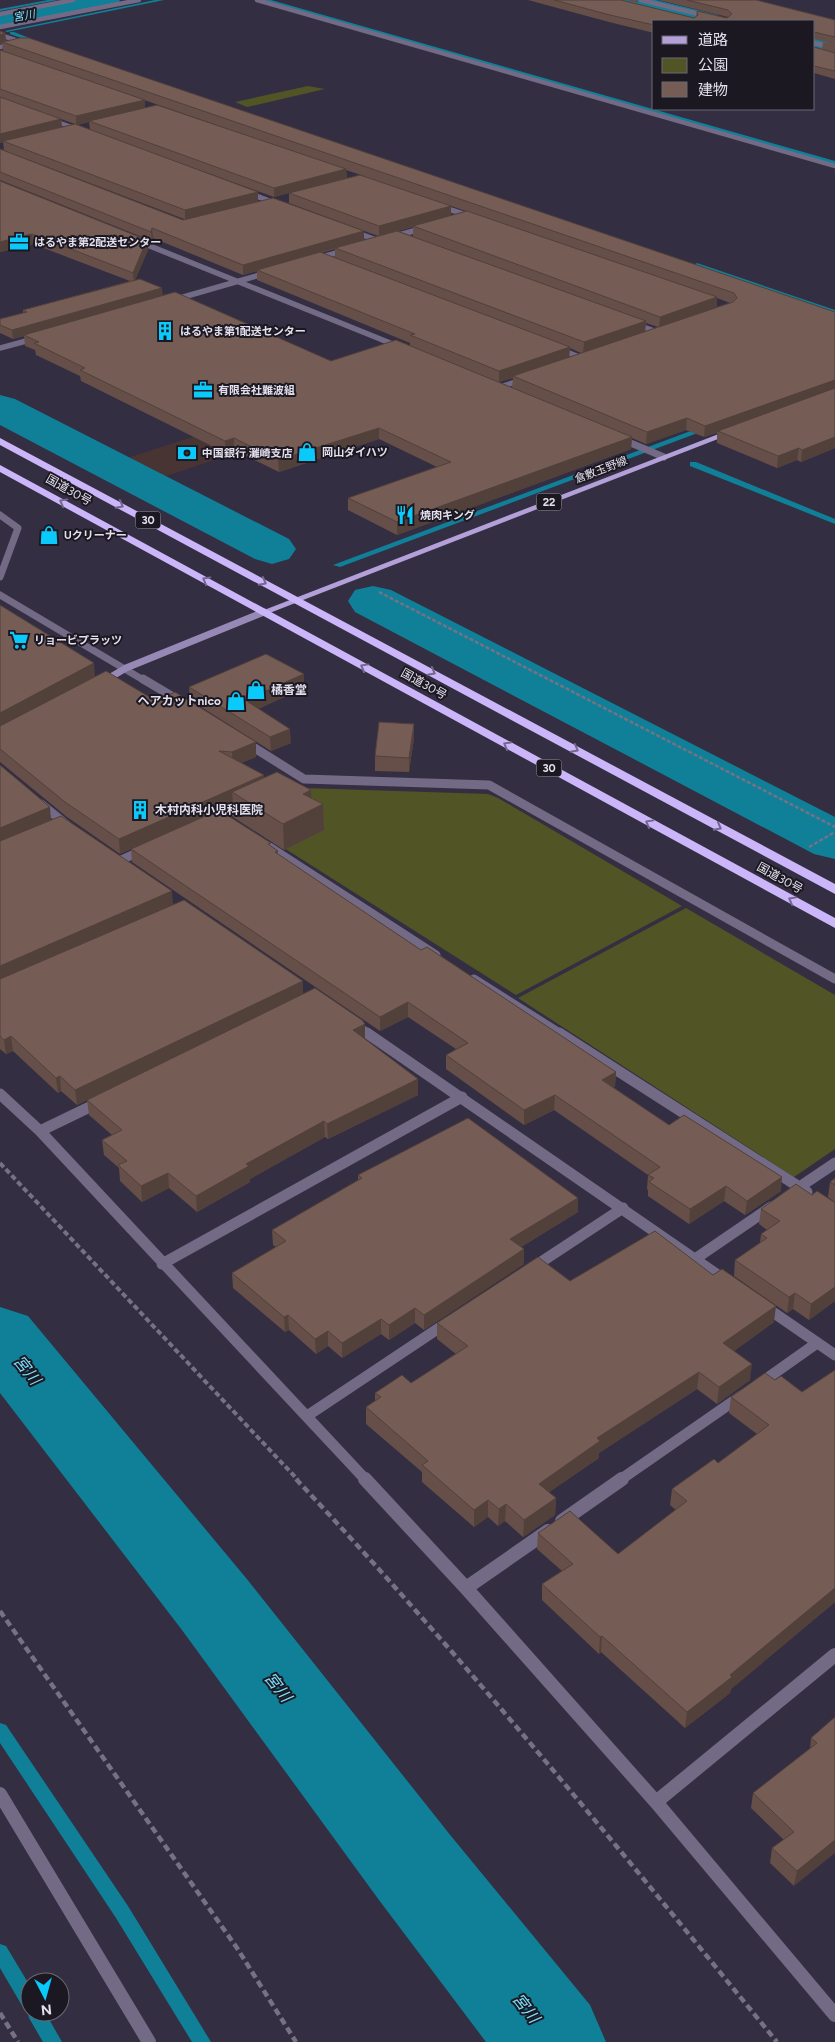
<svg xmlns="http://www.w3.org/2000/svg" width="835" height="2042" viewBox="0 0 835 2042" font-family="Figtree,'Noto Sans JP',sans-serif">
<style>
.commercial{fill:#483432}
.green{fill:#515425}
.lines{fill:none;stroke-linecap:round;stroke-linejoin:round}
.stream{fill:#108099;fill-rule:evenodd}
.river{fill:#108099;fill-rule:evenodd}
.path-far2{stroke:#767183;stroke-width:2.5;stroke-dasharray:4 2;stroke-linecap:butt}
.path-far1{stroke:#767183;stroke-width:4;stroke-dasharray:5.5 3;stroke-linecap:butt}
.path{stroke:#767183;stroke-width:4.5;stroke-dasharray:7 4;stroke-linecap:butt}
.street-far5{stroke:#736a86;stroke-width:4.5}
.street-far4{stroke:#736a86;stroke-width:5.5}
.street-far3{stroke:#736a86;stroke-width:7}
.street-far2{stroke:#736a86;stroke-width:9}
.street-far1{stroke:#736a86;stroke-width:11}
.street{stroke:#736a86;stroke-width:14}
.secondary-far1{stroke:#9789b5;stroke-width:7}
.secondary{stroke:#9789b5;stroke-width:9}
.primary{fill:#b3a0d9;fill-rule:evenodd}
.highway{fill:#ccb6fa;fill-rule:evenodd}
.wall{fill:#654f48;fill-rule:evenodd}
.shaded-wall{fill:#52403b}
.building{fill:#755c54;stroke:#52403b}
.oneway{stroke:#74678e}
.labels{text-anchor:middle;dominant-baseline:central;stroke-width:4;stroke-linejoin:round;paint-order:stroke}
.far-water-label{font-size:11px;font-style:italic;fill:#7de0fd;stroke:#1b1821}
.far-poi-label{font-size:11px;font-weight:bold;fill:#e3dfed;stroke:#1b1821;text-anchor:start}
.far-street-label{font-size:11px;fill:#e3dfed;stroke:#1b1821}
.shield{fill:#1b1821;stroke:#a7a3b0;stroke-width:1}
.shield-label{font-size:11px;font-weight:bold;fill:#e3dfed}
.street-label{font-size:12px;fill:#e3dfed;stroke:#1b1821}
.poi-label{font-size:12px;font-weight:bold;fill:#e3dfed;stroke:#1b1821;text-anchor:start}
.near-water-label{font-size:16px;font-style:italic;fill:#7de0fd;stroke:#1b1821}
</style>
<rect width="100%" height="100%" fill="#342e42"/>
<!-- commercial -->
<path class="commercial" d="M229 425 265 443 148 482 112 463Z"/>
<!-- green -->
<path class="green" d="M308 86 325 89 247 107 235 102Z
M303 788 488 794 498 798 682 906 516 995 235 817Z
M686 908 835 995V1149L794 1177 518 998Z"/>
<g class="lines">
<!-- stream -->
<path class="stream" d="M48 0H58L0 11V9Z
M155 0H164L7 32 5 31Z
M264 0H271L835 161V165Z
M10 32H14L42 43 38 44 10 34Z
M697 263 835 310V314L695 266 694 265Z
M704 426 711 428 340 567 333 565Z
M690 462H696L835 519V524L690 466Z
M0 1723 6 1725 128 1906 211 2042H192L116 1918 0 1743Z
M0 1944 6 1946 30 1986V2012H45L62 2042H43L29 2018 27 2010 24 2009 0 1968Z"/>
<!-- river -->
<path class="river" d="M65 0H120L117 6 107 8 0 29V13Z
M610 0H656L718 15 722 21H676L613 6Z
M814 38 835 44V62L814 56Z
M0 395 15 399 289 539 296 549 289 559 272 564 255 559 0 425Z
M373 586 391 590 835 817V859L814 854 355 612 348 601 355 590Z
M0 1307 28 1316 246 1578 451 1836 590 2005 606 2042H486L379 1900 182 1630 0 1393Z"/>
<!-- path-far2 -->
<path class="path-far2" d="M379 592 835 827
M809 847 835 832"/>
<!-- path-far1 -->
<path class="path-far1" d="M0 1163 298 1480"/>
<!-- path -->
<path class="path" d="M296 1479C465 1659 621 1851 777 2042
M0 1611 237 1948 296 2042
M0 2013 18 2042"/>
<!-- street-far5 -->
<path class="street-far5" d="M257 0 835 166
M641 0 727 21
M0 14 73 0
M0 27 139 0
M0 35 21 42 0 47
M814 43 835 48
M49 119 80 130"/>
<!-- street-far4 -->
<path class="street-far4" d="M246 192 277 204
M439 206 473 217
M352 231 379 241
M392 237 424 228
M135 240 400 347
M315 259 347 250
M173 300 270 272
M632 323 660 333
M0 348 37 338
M557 348 584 359
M500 387 525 379"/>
<!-- street-far3 -->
<path class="street-far3" d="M621 439 664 457
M0 515 18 528 0 577
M0 595 145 681"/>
<!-- street-far2 -->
<path class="street-far2" d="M143 679 180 701
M245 742 304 779 489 785 835 979
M41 804 67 825
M214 819 244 806
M268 846 436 955
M119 861 143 850
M474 979 561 1034
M354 1024 369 1034"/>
<!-- street-far1 -->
<path class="street-far1" d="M367 1033 725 1280
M559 1033 807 1192
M0 1094 40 1131 366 1480
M40 1131 100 1102
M795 1190 835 1163
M695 1259 771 1207
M162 1264 462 1097
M532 1268 623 1208
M764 1306 835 1355
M759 1384 817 1343
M307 1416 448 1322
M620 1480 741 1396"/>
<!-- street -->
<path class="street" d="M365 1479 466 1588 656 1802 835 2015
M562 1521 622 1479
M466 1588 548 1531
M0 1794 149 2042
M656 1802 835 1655"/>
<!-- secondary-far1 -->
<path class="secondary-far1" d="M104 681 126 668 264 612"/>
<!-- secondary -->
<path class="secondary" d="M103 681 106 679"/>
<!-- primary -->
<path class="primary" d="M729 430 736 432 267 614H261L259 612Z"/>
<!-- highway -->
<path class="highway" d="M0 438 835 884V894L0 445Z
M0 465 835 918V928L0 472Z"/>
</g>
<!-- wall -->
<path class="wall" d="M528 0H621L694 18 696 16 697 11 727 18 728 17 658 0H756L835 20V44L814 39V21H654V33L609 22Z
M626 0H638V3Z
M0 31 5 33 6 41 835 312V448L801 462 797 460 777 468 717 443V433L704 437 686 430 646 444 632 438 631 449 397 535 348 510V498L437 467 379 439 279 472 234 450 226 453 81 381 80 376 36 355 35 350 25 346 24 336 13 339 0 333V319L23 313V310L130 281 33 244 0 252V181L147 240 148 250 135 280 163 296 331 361 410 345V343L257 280V271L243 275 153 238 152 241 0 180V149L4 150 3 142 0 143V50L145 100V108L291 151 3 51 2 43 0 44ZM61 119 75 124 62 127ZM89 122 90 130 77 125ZM6 151 184 219 183 220ZM158 155 274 197 289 193V203L378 236 364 240 258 201V192ZM346 170 364 176 347 178ZM451 206 466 211 451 215ZM413 227V236L398 231ZM335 249V258L321 253ZM717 298 730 303 717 307ZM646 323 658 327 645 331ZM570 348 581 353 569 357ZM513 378 512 388 499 382Z
M823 42 835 44V53L822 49Z
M814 47 835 53V79L814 73Z
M0 605 95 676 256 742V757L241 763 264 778 311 790V798L323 804 324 830 284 850 233 817V804L210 814 271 847 278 851V855L421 950 616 1072 615 1086 613 1088 669 1125 781 1191 745 1215 724 1201 689 1224 648 1196V1190L647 1189 648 1175 554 1110 524 1125 446 1069V1055L456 1049 408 1017 380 1031 132 862 131 849 120 854 67 817 0 762Z
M189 687 304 688 258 709 291 743 271 751 190 700Z
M414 724V738L409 772 375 771V756Z
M0 765 51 820 173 904 303 981V994L365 1039 418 1095 328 1139 325 1137 250 1179V1182L197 1212 169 1188 142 1202 120 1181 119 1168 104 1155 102 1140 112 1135 89 1115 87 1100 112 1088 77 1105 61 1091 58 1093 13 1051 6 1054 0 1049Z
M358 1175 578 1198V1212L521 1247 524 1264 424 1330 415 1323 389 1340 381 1334 342 1358 328 1346 316 1354 289 1330 285 1332 233 1288 232 1273 276 1247 273 1245 272 1230 358 1180Z
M835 1178V1301L809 1320 793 1309 787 1313 734 1276 735 1260 760 1243 761 1234 767 1230 759 1224 761 1209 812 1195 834 1202 828 1197 830 1182Z
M570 1281 774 1322 734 1351 750 1380 717 1404 697 1389 599 1453V1458L549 1492 556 1498 555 1515 523 1537 505 1521 498 1526 488 1517 474 1527 422 1482V1472L366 1424V1407L375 1401V1393L411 1383 456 1354 437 1339V1323Z
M835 1370V1602L731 1689 730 1693 685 1728 601 1652 599 1654 542 1600V1584L562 1571 537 1549 538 1533 618 1554 676 1510 670 1505 672 1489 718 1463 757 1434 729 1413 731 1397 775 1380 802 1392Z
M835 1717 794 1886 770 1863 772 1848 784 1840 751 1808 753 1793 810 1749 811 1738Z"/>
<!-- shaded-wall -->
<path class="shaded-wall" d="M5 33 6 41 2 42V43L0 44V35Z
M145 100V109L76 125V116Z
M61 119 62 128 3 141V142L0 143V134Z
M346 169 347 178 274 197V188Z
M258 192V201L185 220V210Z
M451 206V216L379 236V226Z
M152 228 153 238 152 241 151 232Z
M364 231V240L258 270H257V271L243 275V265Z
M32 234 33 244 0 252V242Z
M147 240 148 250 134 283 133 273Z
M162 288 163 297 24 335V336L13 339 12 330Z
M717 297V308L659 328 660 317Z
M646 321 645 332 583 354 584 342Z
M570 347 569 358 513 376V378L499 382V371Z
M835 380V391L718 431 717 433 704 437 705 426Z
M687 418 686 430 646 444 647 432Z
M379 428V439L279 472 278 460Z
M632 437 631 449 397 535V522Z
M835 437V448L801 462 802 450Z
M234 438V450L226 453 225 441Z
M799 448 797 460 777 468 778 456Z
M94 663 95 677 0 728V713Z
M304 674V688L246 714 245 700Z
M414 724V738L409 772V758Z
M290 729 291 743 271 751 270 737Z
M256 742V757L233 766 232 752Z
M264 775 265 790 232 792 233 804 120 854 119 839Z
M311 790 312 810 323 804 324 830 284 850 283 824 303 794Z
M50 807 51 820 0 842V828Z
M172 891 173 905 0 981V966Z
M303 981V995L77 1105 75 1090Z
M408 1002V1017L380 1031V1017Z
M365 1024V1039L353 1030Z
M11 1036 13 1051 6 1054 4 1040Z
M616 1072 615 1086 601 1095 602 1080Z
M60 1076 61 1091 58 1093 56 1078Z
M418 1079V1095L328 1139 327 1124Z
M555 1095 554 1110 524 1125V1110Z
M324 1121 325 1137 250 1179V1182L197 1212 196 1196 246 1164Z
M168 1173 169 1188 142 1202 141 1186Z
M782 1177 781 1191 745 1215 747 1201Z
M726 1186 724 1201 689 1224 690 1209Z
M578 1198V1212L509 1254 510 1239Z
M524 1249V1264L424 1330V1315Z
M835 1287V1301L809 1320 811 1304Z
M795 1293 793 1309 787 1313 789 1297Z
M776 1306 774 1322 722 1360 723 1343Z
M415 1308V1323L389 1340V1325Z
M288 1315 289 1330 285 1332 284 1317Z
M381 1319V1334L342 1358V1343Z
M328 1331V1346L316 1354 315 1339Z
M752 1364 750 1380 717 1404 719 1387Z
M699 1372 697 1389 599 1453V1458L538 1500 539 1484 597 1438Z
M556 1498 555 1515 523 1537 524 1520Z
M488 1500V1517L474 1527V1510Z
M506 1504 505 1521 498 1526 499 1509Z
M835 1588V1602L731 1689 730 1693 685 1728 687 1712 730 1675Z
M602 1636 601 1652 599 1654 600 1637Z
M835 1840V1853L794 1886 797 1871Z"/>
<!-- building -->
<path class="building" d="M554 0H621L694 18 698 15 697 11 727 18 732 14 728 10 687 0H756L835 20V37L814 32V21H654V25L610 15Z
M0 31 5 33 0 35Z
M20 38H29L835 312V380L705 426 687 418 647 432 513 376 733 302 737 298 734 293 2 42Z
M814 47 835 53V71L814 66Z
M0 50 145 100 76 116 0 89Z
M0 97 61 119 0 134Z
M157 105 346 169 274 188 89 121Z
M75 124 258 192 185 210 3 141Z
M0 149 183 220 273 198 364 231 243 265 152 228 151 232 0 172Z
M360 175 451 206 379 226 289 193Z
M0 181 147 240 133 273 32 234 0 242Z
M467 211 717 297 660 317 413 226Z
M397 231 646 321 584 342 335 248Z
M320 252 570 347 499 371 410 335 415 334 257 270Z
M140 279 162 288 12 330 0 325V319L27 312 23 310Z
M175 292 331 361 396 340 632 437 397 522 348 498 451 462 379 428 278 460 234 438 225 441 80 370 85 368 34 343 39 342 24 335Z
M835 388V437L802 450 799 448 778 456 718 431Z
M0 605 94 663 0 713Z
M266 654 304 674 245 700 290 729 270 737 189 687Z
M106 671 156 701 175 692 256 742 232 752 219 751 264 775 119 839 65 802 0 749V726Z
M379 722 414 724 409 758 375 756Z
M0 765 50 807 0 828Z
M277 772 311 790 303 794 323 804 283 824 232 792Z
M219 810 271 843 268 844 278 851 275 852 421 950 427 947 616 1072 602 1080 669 1125 684 1115 782 1177 747 1201 726 1186 690 1209 649 1182 654 1178 648 1175 660 1167 555 1095 524 1110 446 1055 468 1043 408 1002 380 1017 131 849Z
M61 816 172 891 0 966V841Z
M184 900 303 981 75 1090 60 1076 56 1078 11 1036 4 1040 0 1036V979Z
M315 988 362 1020 365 1024 353 1030 418 1079 327 1124 324 1121 246 1164 249 1166 196 1196 168 1173 141 1186 118 1165 127 1161 102 1140 122 1130 87 1100Z
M468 1118 578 1198 510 1239 524 1249 424 1315 415 1308 389 1325 381 1319 342 1343 328 1331 315 1339 288 1315 284 1317 232 1273 286 1241 272 1230 362 1178 358 1175Z
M835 1178V1185L830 1182Z
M796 1184 812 1195 817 1191 834 1202H835V1287L811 1304 795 1293 789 1297 735 1260 767 1238 761 1234 780 1221 761 1209Z
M655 1231 713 1275 722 1269 776 1306 723 1343 752 1364 719 1387 699 1372 597 1438 600 1441 539 1484 556 1498 524 1520 506 1504 499 1509 488 1500 474 1510 422 1465 428 1461 366 1407 381 1397 375 1393 402 1375 411 1383 468 1346 437 1323 538 1257 570 1281Z
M835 1370V1588L730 1675 732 1677 687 1712 602 1636 600 1637 542 1584 573 1564 538 1533 570 1511 618 1554 687 1501 672 1489 714 1459 718 1463 769 1425 731 1397 765 1373 775 1380 781 1376 802 1392Z
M835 1717V1840L797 1871 772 1848 794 1832 753 1793 817 1743 811 1738Z"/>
<!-- one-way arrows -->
<defs><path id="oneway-chevron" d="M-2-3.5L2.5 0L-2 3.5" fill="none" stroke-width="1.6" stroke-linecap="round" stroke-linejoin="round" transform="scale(1.25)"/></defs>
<g class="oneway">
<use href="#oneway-chevron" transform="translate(63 502) rotate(-151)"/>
<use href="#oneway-chevron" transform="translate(120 505) rotate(28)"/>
<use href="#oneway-chevron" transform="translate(206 580) rotate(-151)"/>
<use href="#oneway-chevron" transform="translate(263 582) rotate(28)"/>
<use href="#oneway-chevron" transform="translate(364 667) rotate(-151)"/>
<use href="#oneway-chevron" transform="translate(432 672) rotate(28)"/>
<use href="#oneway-chevron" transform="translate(507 745) rotate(-151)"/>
<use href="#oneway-chevron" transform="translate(575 749) rotate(28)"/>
<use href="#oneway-chevron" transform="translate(649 823) rotate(-151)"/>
<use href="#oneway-chevron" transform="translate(718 827) rotate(28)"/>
<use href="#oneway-chevron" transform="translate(792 900) rotate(-151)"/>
</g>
<!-- icons -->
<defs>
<g id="office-bare" transform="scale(1.5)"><path d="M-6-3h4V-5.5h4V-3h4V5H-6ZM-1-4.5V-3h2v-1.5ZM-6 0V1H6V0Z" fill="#09cafa" stroke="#1b1821" stroke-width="2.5" paint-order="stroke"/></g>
<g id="building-bare" transform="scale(1.5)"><path d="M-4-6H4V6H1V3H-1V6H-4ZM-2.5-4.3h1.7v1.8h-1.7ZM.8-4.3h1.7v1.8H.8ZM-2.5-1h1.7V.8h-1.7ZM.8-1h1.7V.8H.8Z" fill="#09cafa" stroke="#1b1821" stroke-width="2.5" paint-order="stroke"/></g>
<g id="shop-bare" transform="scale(1.5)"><path d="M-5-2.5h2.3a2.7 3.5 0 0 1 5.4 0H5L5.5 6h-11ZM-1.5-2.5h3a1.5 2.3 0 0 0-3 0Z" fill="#09cafa" stroke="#1b1821" stroke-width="2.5" paint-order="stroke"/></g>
<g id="bank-bare" transform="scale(1.5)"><path d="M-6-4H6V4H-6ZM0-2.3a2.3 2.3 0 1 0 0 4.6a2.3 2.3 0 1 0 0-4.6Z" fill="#09cafa" stroke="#1b1821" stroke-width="2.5" paint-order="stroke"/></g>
<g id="restaurant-bare" transform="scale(1.5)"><path d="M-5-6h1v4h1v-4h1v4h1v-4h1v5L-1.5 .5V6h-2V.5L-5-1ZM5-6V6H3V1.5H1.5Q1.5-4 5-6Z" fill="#09cafa" stroke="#1b1821" stroke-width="2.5" paint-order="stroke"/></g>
<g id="supermarket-bare" transform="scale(1.5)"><path d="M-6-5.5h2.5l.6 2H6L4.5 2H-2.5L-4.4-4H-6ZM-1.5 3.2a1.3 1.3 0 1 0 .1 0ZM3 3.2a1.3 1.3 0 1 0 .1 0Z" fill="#09cafa" stroke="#1b1821" stroke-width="2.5" paint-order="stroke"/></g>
</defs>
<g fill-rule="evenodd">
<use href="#office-bare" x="19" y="242"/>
<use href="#building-bare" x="165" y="331"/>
<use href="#office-bare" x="203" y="390"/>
<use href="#shop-bare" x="307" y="452"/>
<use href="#bank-bare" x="187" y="453"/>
<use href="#restaurant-bare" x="405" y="515"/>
<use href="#shop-bare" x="49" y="535"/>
<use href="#supermarket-bare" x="19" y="640"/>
<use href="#shop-bare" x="256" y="690"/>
<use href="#shop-bare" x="236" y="701"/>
<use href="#building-bare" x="140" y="810"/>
</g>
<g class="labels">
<!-- far-water labels -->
<g class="far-water-label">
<text transform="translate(24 16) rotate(-11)">宮川</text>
</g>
<!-- far-poi labels -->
<g class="far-poi-label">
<text x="34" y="242">はるやま第2配送センター</text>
<text x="180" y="331">はるやま第1配送センター</text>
<text x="218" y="390">有限会社難波組</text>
<text x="322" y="452">岡山ダイハツ</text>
<text x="202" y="453">中国銀行 灘崎支店</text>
<text x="420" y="515">焼肉キング</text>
<text x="64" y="535">Uクリーナー</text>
<text x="34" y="640">リョービプラッツ</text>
</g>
<!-- far-street labels -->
<g class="far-street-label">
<text transform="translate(601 470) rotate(-21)">倉敷玉野線</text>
</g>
<!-- shield labels -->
<g class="shield">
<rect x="536.5" y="493.5" width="25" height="17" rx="4"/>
<rect x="135.5" y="511.5" width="25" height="17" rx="4"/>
<rect x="536.5" y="759.5" width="25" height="17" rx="4"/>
</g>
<g class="shield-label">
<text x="549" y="502">22</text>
<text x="148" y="520">30</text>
<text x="549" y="768">30</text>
</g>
<!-- street labels -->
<g class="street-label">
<text transform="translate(69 490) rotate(29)">国道30号</text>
<text transform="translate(424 684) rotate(29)">国道30号</text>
<text transform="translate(780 878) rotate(29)">国道30号</text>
</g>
<!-- poi labels -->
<g class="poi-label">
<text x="271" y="690">橘香堂</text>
<text x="221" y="701" text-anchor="end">ヘアカットnico</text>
<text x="155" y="810">木村内科小児科医院</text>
</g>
<!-- near-water labels -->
<g class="near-water-label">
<text transform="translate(27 1370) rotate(51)">宮川</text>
<text transform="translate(278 1687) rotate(52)">宮川</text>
<text transform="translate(526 2008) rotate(52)">宮川</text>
</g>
</g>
<!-- legend -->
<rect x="652" y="20" width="162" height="90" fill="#1b1821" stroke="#6b6873"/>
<rect x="662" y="36" width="25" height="8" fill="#b3a0d9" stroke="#6b6873"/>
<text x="698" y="45" font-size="15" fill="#e3dfed">道路</text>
<rect x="662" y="58" width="25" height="15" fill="#515425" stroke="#6b6873"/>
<text x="698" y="70" font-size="15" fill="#e3dfed">公園</text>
<rect x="662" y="82" width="25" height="15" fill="#755c54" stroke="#6b6873"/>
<text x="698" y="95" font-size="15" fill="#e3dfed">建物</text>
<!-- north arrow -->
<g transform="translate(45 1997) rotate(174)"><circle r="24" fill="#1b1821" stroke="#6b6873"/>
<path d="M0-4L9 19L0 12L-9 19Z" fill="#09cafa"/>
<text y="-8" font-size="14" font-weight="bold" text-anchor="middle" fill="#e3dfed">N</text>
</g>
</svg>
